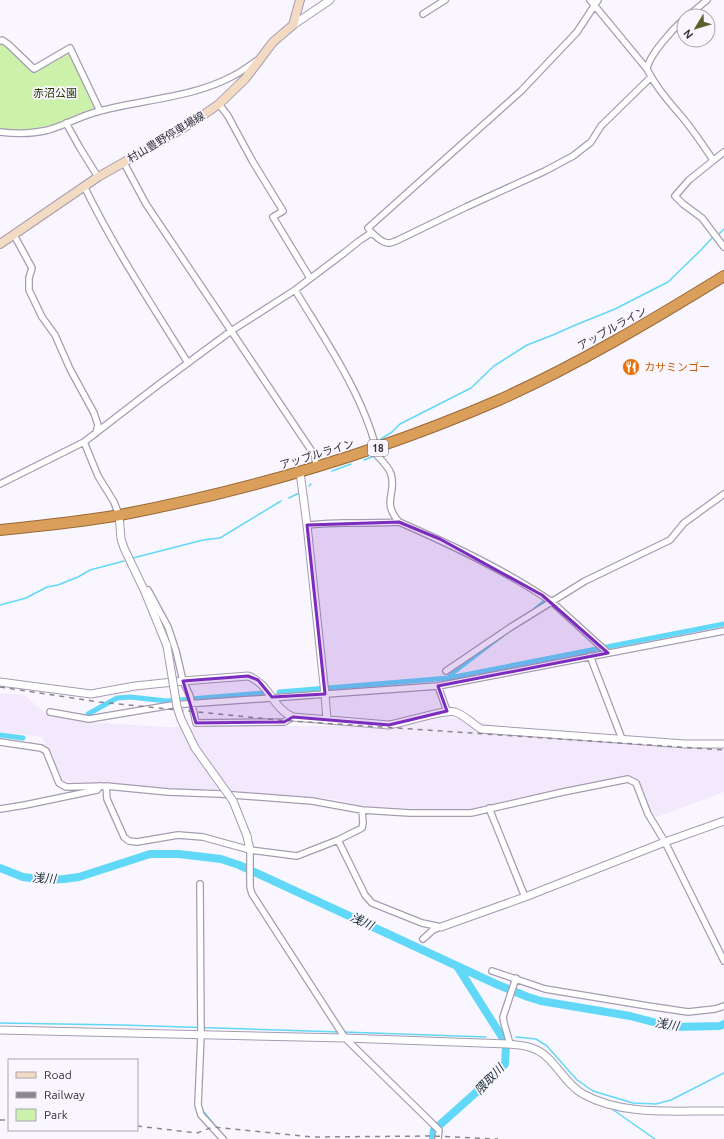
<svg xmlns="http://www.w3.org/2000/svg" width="724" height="1139" viewBox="0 0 724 1139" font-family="Ubuntu,'Noto Sans JP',sans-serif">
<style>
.built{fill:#f2eafc}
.park{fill:#ccf1ab}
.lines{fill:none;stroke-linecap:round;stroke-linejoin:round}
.stream{stroke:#61d8f7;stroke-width:1.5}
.canal{stroke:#61d8f7;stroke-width:5}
.river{stroke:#61d8f7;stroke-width:8}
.minor-casing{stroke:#a69cb1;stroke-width:8}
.tertiary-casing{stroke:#a69cb1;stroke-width:9}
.secondary-casing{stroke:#a69cb1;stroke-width:10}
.trunk-casing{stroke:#9a6835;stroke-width:12}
.minor{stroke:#fff;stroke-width:5.5}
.tertiary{stroke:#fff;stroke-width:7}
.secondary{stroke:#f2dbc2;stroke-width:8}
.trunk{stroke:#db9f5c;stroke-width:10}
.rail{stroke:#8a868e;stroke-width:1.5;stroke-dasharray:5 5;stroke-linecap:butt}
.tertiary-bridge-casing{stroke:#a69cb1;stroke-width:9;stroke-linecap:butt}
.tertiary-bridge{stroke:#fff;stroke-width:7}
.marked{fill:#7b2cbf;fill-opacity:0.2;stroke:#7b2cbf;stroke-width:3;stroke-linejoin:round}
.labels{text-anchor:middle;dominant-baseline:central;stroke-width:3.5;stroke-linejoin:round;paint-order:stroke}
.shield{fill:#faf6ff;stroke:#6f6b73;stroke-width:1}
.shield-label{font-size:10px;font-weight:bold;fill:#332f37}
.park-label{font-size:11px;fill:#233b01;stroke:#faf6ff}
.street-label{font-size:11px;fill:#332f37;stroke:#faf6ff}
.food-label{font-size:11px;fill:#c56008;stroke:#faf6ff;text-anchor:start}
.water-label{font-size:12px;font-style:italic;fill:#182d33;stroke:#faf6ff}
</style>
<rect width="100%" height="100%" fill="#faf6ff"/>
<!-- built -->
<path class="built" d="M0 693 24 695 49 716 88 722 168 727 242 725 280 726H392L444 714 448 717 544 733 724 746V792L657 817 651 813 634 775 460 811 362 806 334 799 61 781 42 737 0 732Z"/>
<!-- park -->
<path class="park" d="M0 42 6 45 34 71 68 50 71 51 96 107 95 109C71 118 45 130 19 130 13 130 6 129 0 128Z"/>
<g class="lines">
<!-- stream -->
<path class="stream" d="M719 234 724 229
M381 439 392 432 400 424 471 388 494 366 527 345 553 335 573 326 615 309 668 282 701 250 712 238
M364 460 372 457
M332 471 351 464
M309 486 311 484
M289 498 301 492
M133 558 203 540 220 538 281 501
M0 605 26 598 47 587 58 585 78 577 90 570 124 561
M0 1023 121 1025 340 1032
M344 1032 486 1037
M516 1037 536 1039 547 1046 577 1080 593 1091 633 1103 656 1104 671 1100 724 1073
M612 1109 655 1139
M204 1112 217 1128"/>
<!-- canal -->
<path class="canal" d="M536 609 546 601
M449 678 451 674 502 635
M279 692 449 678 724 624
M88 714 117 698 130 697 167 701 263 693
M0 735 23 738"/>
<!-- river -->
<path class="river" d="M0 868 23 877 45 880 64 879 79 877 150 854H179L221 859 239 865 263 876 496 984 528 997 541 1001 630 1016 672 1027 720 1026 724 1024
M433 1139 434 1130 491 1079 505 1064 506 1046 504 1040 457 966"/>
<!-- minor casing -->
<g class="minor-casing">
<path id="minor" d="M590 0 647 69C656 87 669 102 682 117 693 130 703 145 713 160
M598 0 577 32 521 91 368 228C372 234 383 244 390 243 392 243 394 241 396 241L466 207 545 171 573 156 591 142 601 126 651 77
M423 14 445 0
M688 16 707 0
M0 41 2 40 8 44 34 69 70 48 100 111
M647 69C649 55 673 29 684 19
M219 104 228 116 253 162 283 211 273 217 310 278
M66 123 80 148 98 177
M0 132C17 134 32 134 48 130 66 125 82 115 100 111 144 99 192 98 233 76 241 72 249 66 256 61
M724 152 689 180 675 196 683 204 702 218 724 247
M124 163 146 204 315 456 316 467
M84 186C114 248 152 305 188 363
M14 235 32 268 29 278V290L42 317 55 335 70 369 94 413 98 425 96 433
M295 290C324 338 362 393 376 448
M84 442 98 476 114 502 119 515
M372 450C378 457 388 465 391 474 397 494 381 501 399 522 452 545 505 570 552 602L608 653
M0 484 84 442 158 385 231 331 295 290 344 253 359 241 371 233
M307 525C319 524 332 523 344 523 363 523 381 523 399 522
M145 592 148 590 168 627 176 651 183 681 190 696 196 723 284 722 293 717
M590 656 622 739
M446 671 511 627 585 581 670 540 684 523 724 494
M438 686 447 711
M50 712 89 719 172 705 438 686 724 631
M0 742 41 748 46 751 59 783 66 787 106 786 168 792 220 794 312 801 362 810 410 813H471L563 792 628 779 636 783 648 814 665 842 724 961
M106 786 107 799 124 837 129 841 137 842 178 835 203 837 250 850 297 856 338 840 362 828 363 823 362 810
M489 808 525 897
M0 809 25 805 97 790 100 786
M338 840 365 895 372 903 422 923 441 927
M250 850V887L252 894 345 1038 439 1130 438 1139
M200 884 201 1035 198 1105 201 1115 223 1139
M423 939 433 930 440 927
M492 971 545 989 648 1006 688 1012 715 1009 724 1006
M510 1044 504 1023 503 1017 516 978"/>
</g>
<!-- tertiary casing -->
<g class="tertiary-casing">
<path id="tertiary" d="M293 25 330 0
M300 472 307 525 325 694 327 720
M119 515 121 539 124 548 145 592 167 646
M0 682 91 694 135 686 183 681 248 676C269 683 273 709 293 717L389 725C403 723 445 709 455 712 463 714 474 725 481 729L685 744H724
M247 836 250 850
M441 927 525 897 665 842 724 821
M0 1030 345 1038 508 1044C516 1045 524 1045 532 1048 554 1055 563 1083 583 1094 624 1117 679 1110 724 1111"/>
</g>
<!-- secondary casing -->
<g class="secondary-casing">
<path id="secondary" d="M0 244 98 177 158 143 193 122 219 104 245 79 273 42 293 25 300 0"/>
</g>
<!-- trunk casing -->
<g class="trunk-casing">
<path id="trunk" d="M0 530C40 526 80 522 120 515 250 490 377 453 499 400 577 365 651 321 724 276"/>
</g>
<!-- minor -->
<use href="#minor" class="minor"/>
<!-- tertiary -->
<use href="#tertiary" class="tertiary"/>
<!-- secondary -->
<use href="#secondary" class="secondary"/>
<!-- trunk -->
<use href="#trunk" class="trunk"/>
<!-- rail -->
<path class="rail" d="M0 687 99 702 277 720 724 750
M0 1120H9
M137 1126 197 1133 213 1127 312 1137 432 1136 498 1139"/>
<!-- tertiary-bridge casing -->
<g class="tertiary-bridge-casing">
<path id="tertiary-bridge" d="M167 646 177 707 181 719 195 748 233 801 247 836"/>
</g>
<!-- tertiary-bridge -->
<use href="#tertiary-bridge" class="tertiary-bridge"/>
</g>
<!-- marked area -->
<path class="marked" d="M399 522 440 539 542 595 608 653 438 686 447 711 389 725 293 717 284 722 196 723 183 681 248 676 258 680 272 697 325 694 307 525Z"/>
<!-- icons -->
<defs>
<g id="restaurant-disc" transform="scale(0.9)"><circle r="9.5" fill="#e8710a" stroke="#faf6ff"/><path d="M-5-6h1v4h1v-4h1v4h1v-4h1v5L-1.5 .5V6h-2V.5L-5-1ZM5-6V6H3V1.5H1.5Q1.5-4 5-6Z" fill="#fff"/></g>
</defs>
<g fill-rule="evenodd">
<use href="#restaurant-disc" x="631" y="367"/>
</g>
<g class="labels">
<!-- shield labels -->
<rect class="shield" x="368" y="440" width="20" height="16" rx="3"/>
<g class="shield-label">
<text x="378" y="448">18</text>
</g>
<!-- park labels -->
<g class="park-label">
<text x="55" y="93">赤沼公園</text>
</g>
<!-- street labels -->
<g class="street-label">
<text transform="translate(166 137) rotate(-31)">村山豊野停車場線</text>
<text transform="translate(612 328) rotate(-29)">アップルライン</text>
<text transform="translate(317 454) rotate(-17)">アップルライン</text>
</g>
<!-- food labels -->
<g class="food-label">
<text x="644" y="367">カサミンゴー</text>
</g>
<!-- water labels -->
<g class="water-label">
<text transform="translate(44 878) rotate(3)">浅川</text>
<text transform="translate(362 921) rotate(25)">浅川</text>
<text transform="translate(667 1024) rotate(9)">浅川</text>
<text transform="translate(489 1079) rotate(-47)">隈取川</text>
</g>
</g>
<!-- legend -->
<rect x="8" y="1059" width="130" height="72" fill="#faf6ff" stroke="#aaa6af"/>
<rect x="16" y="1072" width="20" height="6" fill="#f2dbc2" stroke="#aaa6af"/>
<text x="44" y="1079" font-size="12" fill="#332f37">Road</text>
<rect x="16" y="1092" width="20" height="6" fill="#8a868e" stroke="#aaa6af"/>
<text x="44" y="1099" font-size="12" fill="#332f37">Railway</text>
<rect x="16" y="1109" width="20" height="12" fill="#ccf1ab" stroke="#aaa6af"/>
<text x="44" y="1119" font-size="12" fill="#332f37">Park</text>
<!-- north arrow -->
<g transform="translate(696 28) rotate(232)"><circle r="19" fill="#faf6ff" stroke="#aaa6af"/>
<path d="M0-3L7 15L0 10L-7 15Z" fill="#5d612e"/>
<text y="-6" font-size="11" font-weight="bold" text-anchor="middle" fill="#332f37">N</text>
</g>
</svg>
